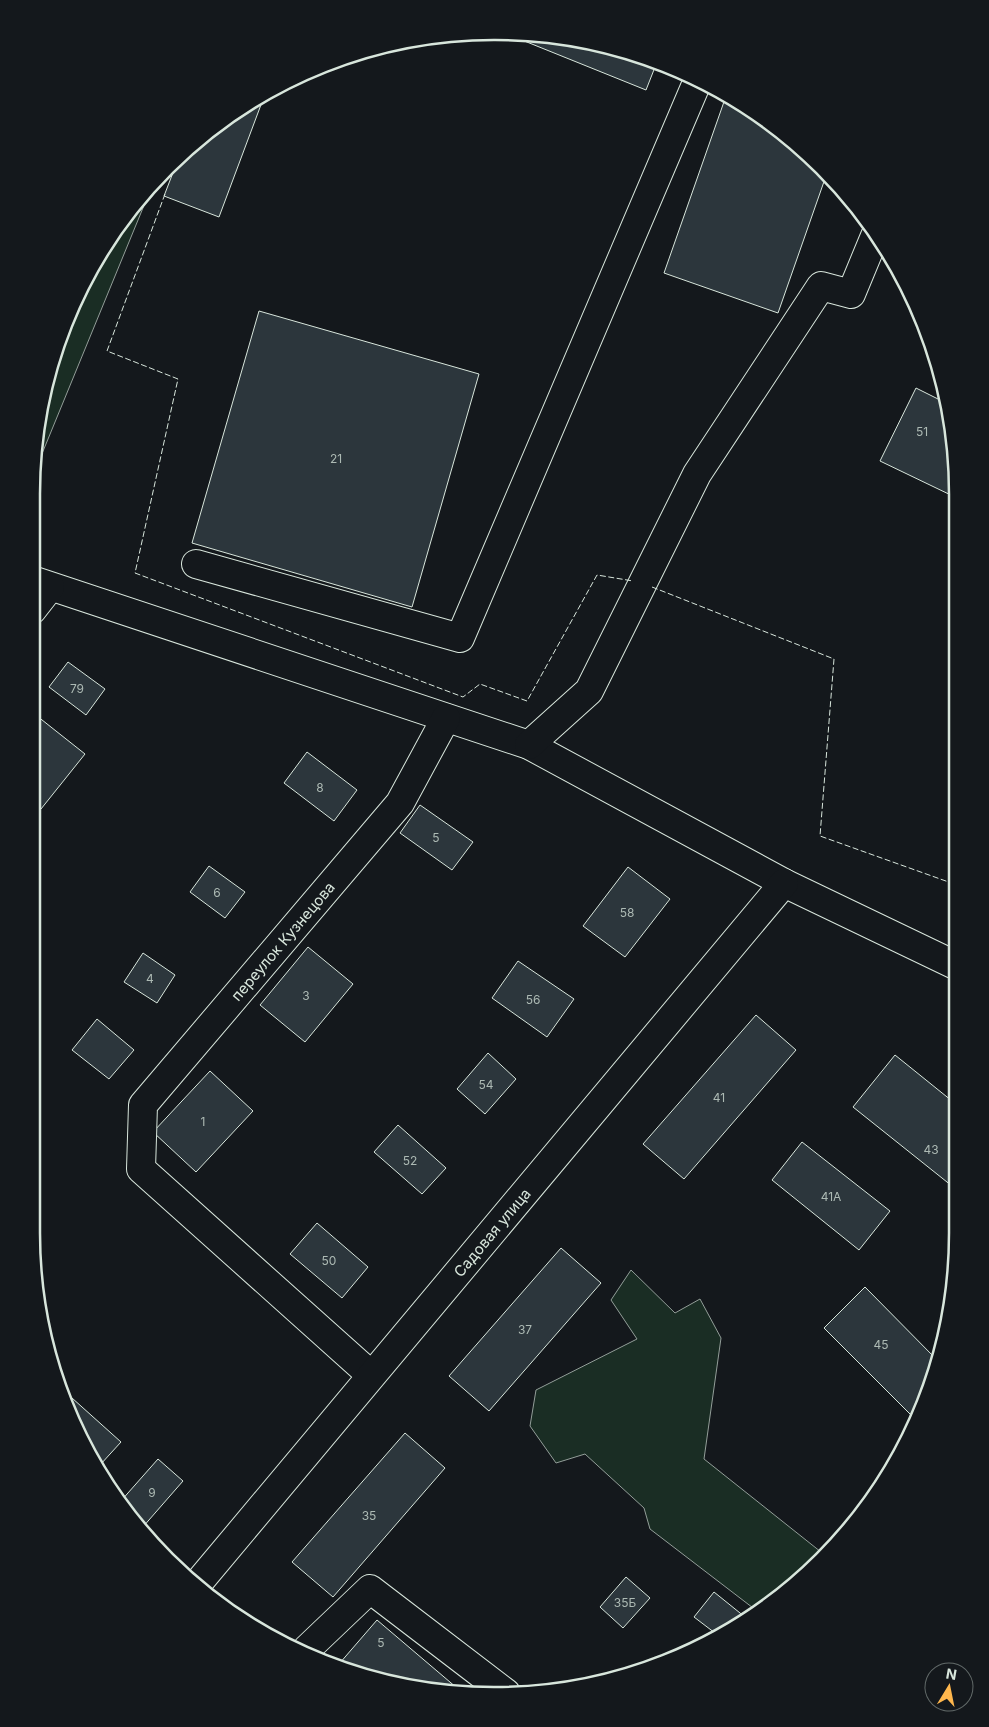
<svg xmlns="http://www.w3.org/2000/svg" width="989" height="1727" viewBox="0 0 989 1727" font-family="Inter,sans-serif">
<style>
.green{fill:#1a2d24;stroke:#939e99}
.building{fill:#2c363c;stroke:#d8e6dc}
.lines{fill:none;stroke-linecap:round;stroke-linejoin:round}
.minor-casing{stroke:#d8e6dc;stroke-width:30}
.minor{stroke:#14181c;stroke-width:28}
.fence{stroke:#d8e6dc;stroke-width:1;stroke-dasharray:6 2.5;stroke-linecap:butt}
.labels{text-anchor:middle;dominant-baseline:central;stroke-width:4;stroke-linejoin:round;paint-order:stroke}
.number-label{font-size:12px;fill:#adbab4}
.street-label{font-size:15px;fill:#d8e6dc;stroke:#14181c}
.rim{fill:none;stroke:#d8e6dc;stroke-width:2.5}
</style>
<rect width="100%" height="100%" fill="#14181c"/>
<!-- green -->
<path class="green" d="M152 186 32 478V464L56 345 109 237Z
M631 1270 675 1313 700 1299 721 1338 704 1459 821 1552 777 1600 757 1611 650 1529 644 1508 585 1454 556 1463 530 1426 536 1390 637 1339 611 1300Z"/>
<!-- building -->
<path class="building" d="M502 32 585 40 657 62 646 90Z
M265 94 219 217 164 196 179 157 237 109Z
M726 96 752 109 827 173 778 313 664 273Z
M259 311 479 374 412 607 192 543Z
M916 388 944 402 957 464V498L880 461Z
M68 662 105 689 86 715 49 687Z
M32 712 85 754 41 809 32 802Z
M307 752 357 790 334 821 284 783Z
M420 805 473 842 452 870 400 833Z
M209 866 245 892 225 918 190 892Z
M628 867 670 899 625 957 583 926Z
M308 947 353 984 305 1042 260 1005Z
M143 953 175 975 157 1003 124 982Z
M518 961 574 999 547 1037 492 998Z
M756 1015 796 1050 684 1179 643 1144Z
M97 1019 134 1050 109 1079 72 1050Z
M488 1053 516 1079 485 1114 457 1089Z
M895 1055 957 1105V1190L853 1107Z
M210 1071 253 1111 196 1172 153 1132Z
M398 1125 446 1168 422 1194 374 1152Z
M802 1142 890 1211 859 1250 772 1180Z
M317 1223 368 1267 342 1298 290 1254Z
M561 1248 601 1283 489 1411 449 1376Z
M865 1287 937 1360 933 1382 915 1419 824 1328Z
M72 1398 121 1442 100 1465 68 1403Z
M405 1433 445 1468 333 1597 292 1562Z
M158 1459 183 1481 142 1528 127 1514 120 1502Z
M626 1577 650 1598 623 1628 600 1607Z
M714 1592 745 1617 715 1633 694 1617Z
M377 1620 457 1688 374 1680 339 1664Z"/>
<g class="lines">
<!-- minor casing -->
<g class="minor-casing">
<g id="minor">
<path d="M196 564 460 638 698 80"/>
<path d="M32 580 529 745 784 883 957 966"/>
<path d="M32 610 50 587"/>
<path d="M529 745 589 691 697 474 821 286 851 294 875 236"/>
<path id="s1" d="M371 1375 141 1169 143 1105 400 803 446 718"/>
<path id="s2" d="M199 1582 784 883"/>
<path d="M307 1649 370 1589 506 1693"/>
</g>
</g>
<!-- minor -->
<use href="#minor" class="minor"/>
<!-- fence -->
<path class="fence" d="M165 194 107 351 178 379 135 573 463 697 480 684 527 701 597 575 633 581
M652 587 834 659 820 836 957 885"/>
</g>
<g class="labels">
<!-- number labels -->
<g class="number-label">
<text x="922" y="431">51</text>
<text x="336" y="458">21</text>
<text x="77" y="688">79</text>
<text x="320" y="787">8</text>
<text x="436" y="837">5</text>
<text x="217" y="892">6</text>
<text x="627" y="912">58</text>
<text x="150" y="978">4</text>
<text x="306" y="995">3</text>
<text x="533" y="999">56</text>
<text x="486" y="1084">54</text>
<text x="719" y="1097">41</text>
<text x="203" y="1121">1</text>
<text x="931" y="1149">43</text>
<text x="410" y="1160">52</text>
<text x="831" y="1196">41А</text>
<text x="329" y="1260">50</text>
<text x="525" y="1329">37</text>
<text x="881" y="1344">45</text>
<text x="152" y="1492">9</text>
<text x="369" y="1515">35</text>
<text x="625" y="1602">35Б</text>
<text x="381" y="1642">5</text>
</g>
<!-- street labels -->
<g class="street-label">
<text stroke="none"><textPath href="#s1" startOffset="588">переулок Кузнецова</textPath></text>
<text stroke="none"><textPath href="#s2" startOffset="456">Садовая улица</textPath></text>
</g>
</g>
<!-- crop -->
<path d="M0 0H989V1727H0ZM494 40H495A454 454 0 0 1 949 494V1233A454 454 0 0 1 495 1687H494A454 454 0 0 1 40 1233V494A454 454 0 0 1 494 40Z" fill="#14181c" fill-rule="evenodd"/>
<path class="rim" d="M494 40H495A454 454 0 0 1 949 494V1233A454 454 0 0 1 495 1687H494A454 454 0 0 1 40 1233V494A454 454 0 0 1 494 40Z"/>
<!-- north arrow -->
<g transform="translate(949 1687) rotate(10)"><circle r="24" fill="#14181c" stroke="#626a69"/>
<path d="M0-4L9 19L0 12L-9 19Z" fill="#ffb74d"/>
<text y="-8" font-size="14" font-weight="bold" text-anchor="middle" fill="#d8e6dc">N</text>
</g>
</svg>
